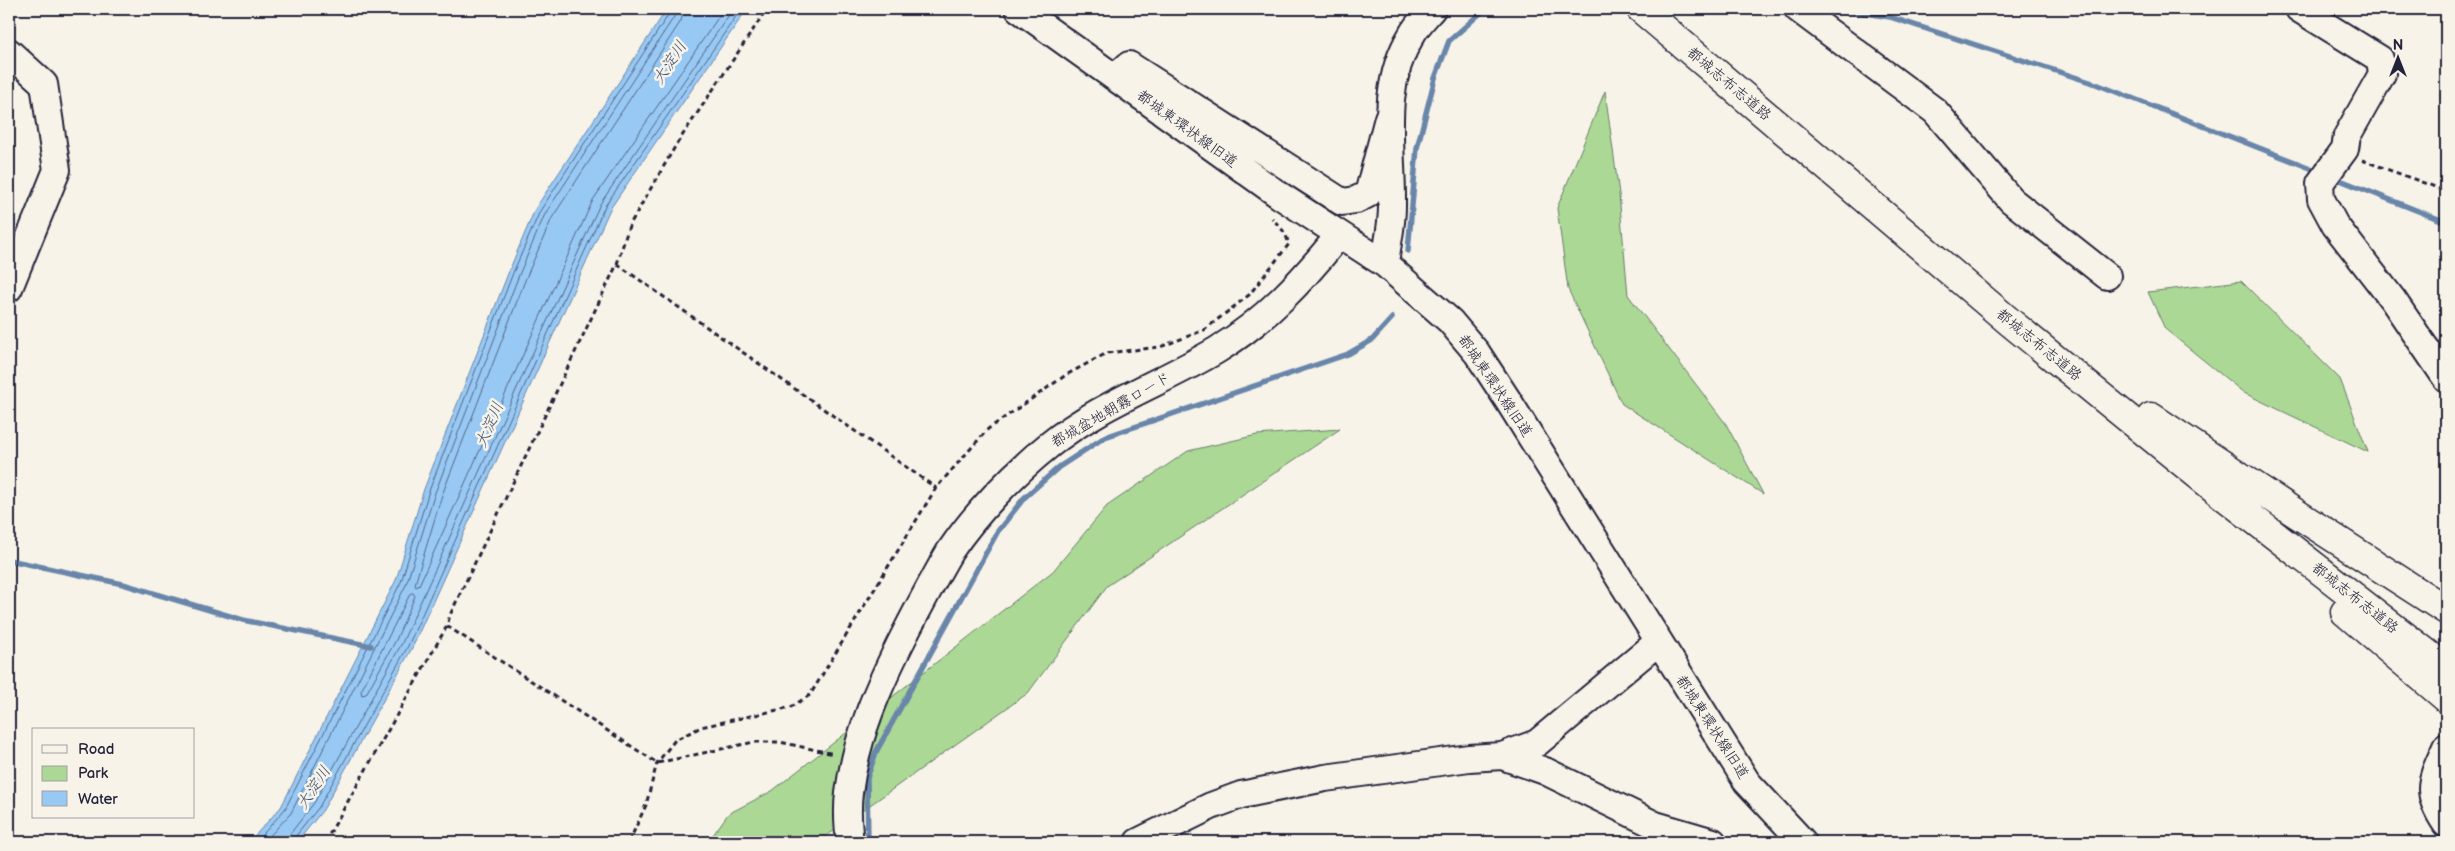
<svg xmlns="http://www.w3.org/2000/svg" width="2455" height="851" viewBox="0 0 2455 851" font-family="'Balsamiq Sans','Klee One',sans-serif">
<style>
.green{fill:#acd896;stroke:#677d68}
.water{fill:#98c9f4;stroke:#6986aa}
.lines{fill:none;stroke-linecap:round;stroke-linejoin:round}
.shore{stroke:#516585;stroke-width:1}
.stream{stroke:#6986aa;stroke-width:5.5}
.minor-casing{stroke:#22223b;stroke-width:30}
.highway-casing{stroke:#22223b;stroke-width:31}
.path{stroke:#22223b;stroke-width:3;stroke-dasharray:5 4;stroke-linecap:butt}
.minor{stroke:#f7f3e8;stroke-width:26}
.highway{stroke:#f7f3e8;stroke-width:28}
.labels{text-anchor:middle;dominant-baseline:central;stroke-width:5;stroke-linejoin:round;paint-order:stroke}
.street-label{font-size:15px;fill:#22223b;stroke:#f7f3e8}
.water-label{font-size:16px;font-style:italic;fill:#455472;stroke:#f7f3e8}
</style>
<rect width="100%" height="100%" fill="#f7f3e8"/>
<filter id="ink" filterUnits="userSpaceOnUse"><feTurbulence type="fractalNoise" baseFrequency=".02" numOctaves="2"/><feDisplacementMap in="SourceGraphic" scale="10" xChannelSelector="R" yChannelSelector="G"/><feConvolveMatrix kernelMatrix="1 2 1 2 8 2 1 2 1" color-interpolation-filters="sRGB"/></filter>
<g filter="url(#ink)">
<!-- green -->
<path class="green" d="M1605 91 1619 194 1628 295 1726 424 1763 494 1622 404 1568 289 1557 208Z
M2241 281 2340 379 2368 452 2244 393 2165 329 2148 292Z
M1340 429 1107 586 1028 693 818 842H708L728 814 772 791 1053 571 1107 506 1188 451 1257 435Z"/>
<!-- water -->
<path class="water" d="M667 9H747L610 209 412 648 323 810 297 842H249L281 807 396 580 424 489 509 271 535 209Z"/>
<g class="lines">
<!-- shore -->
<path class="shore" d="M684 9 681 21 552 218 526 278 442 495 415 584 416 587 419 585 593 200 724 9
M413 593 415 596 396 640 366 694 362 695 361 691 410 594Z
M256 842 285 809 401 582 429 491 513 273 540 211 669 14 670 9
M264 842 291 813 406 585 435 493 519 275 545 214 674 17 677 9
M288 842 290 834 314 803 402 643 600 204 733 9
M294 842 295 837 319 807 408 646 605 206 741 9"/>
<!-- stream -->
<path class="stream" d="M1841 9 1890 17 2096 84 2318 171
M2335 178 2446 222
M1408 251 1417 148 1435 78 1449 41 1485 9
M9 560 123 584 243 620 371 646
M868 842 867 778 876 752 998 531 1024 498 1059 467 1105 437 1348 354 1372 340 1392 318"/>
<!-- minor casing -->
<g class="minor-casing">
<path id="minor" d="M1019 9 1279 195 1385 264 1450 321 1477 353 1509 402 1747 782 1803 842
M1798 9 1935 111 2011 200 2107 276
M2299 9 2380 59 2382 74 2347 136 2345 149 2320 183 2321 199 2335 225 2393 300 2446 378
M9 52 44 84 57 170 9 288
M1119 74 1129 65 1342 202 1356 200 1368 194 1388 118
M1385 264C1387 245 1392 226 1392 207 1393 148 1379 89 1411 36 1416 26 1425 17 1432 9
M2446 747C2431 780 2424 792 2446 824
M1502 756 1537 743 1658 642
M850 842C848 826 847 809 849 793 856 736 879 685 905 634 919 607 934 578 950 551 975 514 1013 474 1048 446 1098 405 1162 383 1217 350 1266 320 1303 280 1339 235
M1138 842 1211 806 1241 795 1325 778 1469 758 1502 756 1545 771 1655 825 1713 842"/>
</g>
<!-- highway casing -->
<g class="highway-casing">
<path id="highway" d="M1641 9 2011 323 2220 493 2446 668
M2151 417 2294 512 2446 610
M2345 612 2446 698"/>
</g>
<!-- path -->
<path class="path" d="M2362 160 2446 191
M617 264 936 488
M447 626 657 763 754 742H780L834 754
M325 842 447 626 450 615 617 264 629 226 676 145 767 9
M629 842 646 805 657 763 675 740 701 727 791 707 810 695 936 488 988 429 1066 375 1107 353 1160 347 1204 330 1249 295 1289 244 1285 233 1272 218"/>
<!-- minor -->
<use href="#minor" class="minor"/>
<!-- highway -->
<use href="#highway" class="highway"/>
</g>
</g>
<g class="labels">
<!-- street labels -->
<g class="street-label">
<text transform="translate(1729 84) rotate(40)">都城志布志道路</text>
<text transform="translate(1187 129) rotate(36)">都城東環状線旧道</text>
<text transform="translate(2039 345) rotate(39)">都城志布志道路</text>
<text transform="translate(1495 386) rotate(56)">都城東環状線旧道</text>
<text transform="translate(1111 410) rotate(-30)">都城盆地朝霧ロード</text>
<text transform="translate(2355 598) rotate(38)">都城志布志道路</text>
<text transform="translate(1712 727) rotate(57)">都城東環状線旧道</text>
</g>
<!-- water labels -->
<g class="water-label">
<text transform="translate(670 63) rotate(-57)">大淀川</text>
<text transform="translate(490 425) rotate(-67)">大淀川</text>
<text transform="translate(314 788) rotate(-57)">大淀川</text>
</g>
</g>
<!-- margin -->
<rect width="2455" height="851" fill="none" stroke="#f7f3e8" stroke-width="30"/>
<rect x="15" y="15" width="2425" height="821" fill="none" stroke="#22223b" stroke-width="2" filter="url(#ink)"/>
<!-- legend -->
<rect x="32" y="728" width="162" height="90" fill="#f7f3e8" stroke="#a29fa3"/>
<rect x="42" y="745" width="25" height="8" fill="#f7f3e8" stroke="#a29fa3"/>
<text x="78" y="754" font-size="15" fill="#22223b">Road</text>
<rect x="42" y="766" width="25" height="15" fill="#acd896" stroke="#a29fa3"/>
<text x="78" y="778" font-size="15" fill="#22223b">Park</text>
<rect x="42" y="791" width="25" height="15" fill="#98c9f4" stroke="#a29fa3"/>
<text x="78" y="804" font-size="15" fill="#22223b">Water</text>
<!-- north arrow -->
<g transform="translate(2398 58)" stroke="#f7f3e8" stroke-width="4" paint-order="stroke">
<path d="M0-4L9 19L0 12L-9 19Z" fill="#22223b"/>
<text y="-8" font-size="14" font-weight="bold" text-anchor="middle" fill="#22223b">N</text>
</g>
</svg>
